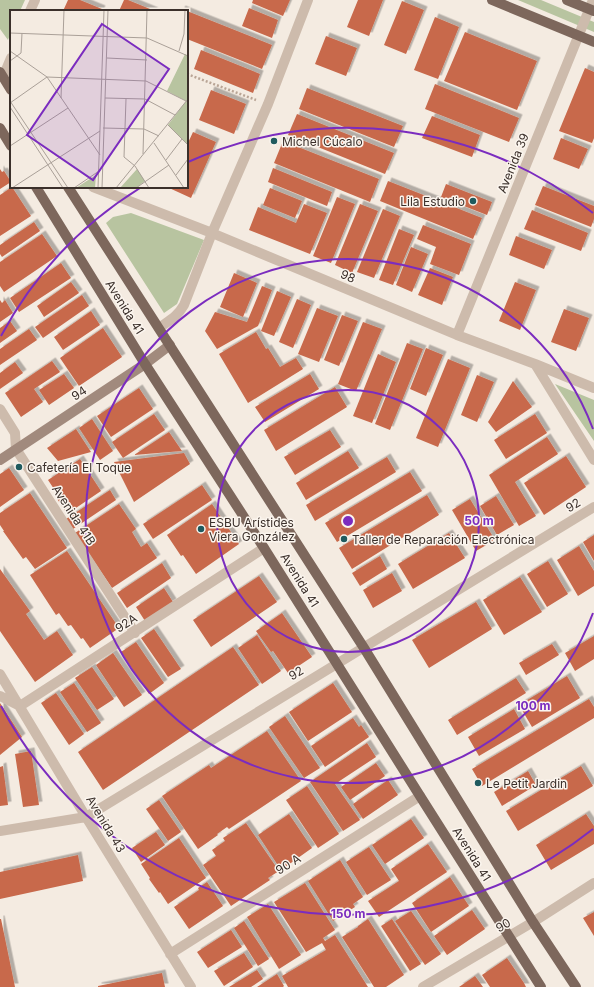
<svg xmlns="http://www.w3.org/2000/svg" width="594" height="987" viewBox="0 0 594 987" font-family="Inter,sans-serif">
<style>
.green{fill:#b8c4a0}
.building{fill:#c8694b;filter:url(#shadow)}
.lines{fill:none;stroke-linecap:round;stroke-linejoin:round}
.path{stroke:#b9a596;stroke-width:2.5;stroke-dasharray:2 2;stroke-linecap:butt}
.street{stroke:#cdbbac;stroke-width:10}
.secondary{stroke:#a18a7d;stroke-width:10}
.primary{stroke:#7d675c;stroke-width:10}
.ring{fill:none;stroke:#7b2cbf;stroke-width:2}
.poi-dot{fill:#1f5a5e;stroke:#fbf5ee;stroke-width:1.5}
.labels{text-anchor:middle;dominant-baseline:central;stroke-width:3;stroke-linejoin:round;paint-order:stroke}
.poi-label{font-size:12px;fill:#3b302b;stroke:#fbf5ee;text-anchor:start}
.street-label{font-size:12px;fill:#3b302b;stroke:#fbf5ee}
.inset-road{fill:none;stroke:#aaa098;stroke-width:1}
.view{fill:#7b2cbf;fill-opacity:0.15;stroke:#7b2cbf;stroke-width:2}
.inset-edge{fill:none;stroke:#3b302b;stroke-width:2}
.centre{fill:#7b2cbf;stroke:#fbf5ee;stroke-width:2}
.ring-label{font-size:12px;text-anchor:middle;font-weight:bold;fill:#7b2cbf;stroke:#fbf5ee;stroke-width:3;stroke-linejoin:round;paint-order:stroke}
</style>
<defs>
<filter id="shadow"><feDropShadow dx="3.5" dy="-3.5" stdDeviation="0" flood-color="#0004"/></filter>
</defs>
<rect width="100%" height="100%" fill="#f4ebe1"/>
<!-- green -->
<path class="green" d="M0 0H25L20 11H11V32L8 40 0 29Z
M518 0H541L594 22V32Z
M131 213 204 240 177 304 164 313 106 223 113 217Z
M555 384 594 400V441Z"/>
<!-- building -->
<path class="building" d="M68 0H80L102 9 101 11H63Z
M124 0H128L155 11H119Z
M253 0H290L283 16 252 3Z
M358 0H383L369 36 347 27Z
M402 1 424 10 406 54 384 45Z
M249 8 278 20 272 38 242 26Z
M182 9 272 45 262 69 187 39V11H181Z
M435 17 459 27 438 79 414 70Z
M465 32 537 61 517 110 444 81Z
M326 36 357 48 346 76 315 64Z
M201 50 260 74 253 93 194 69Z
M585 68 594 72V138L592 143 559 131Z
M435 84 519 118 509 142 425 109Z
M307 88 403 126 394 147 299 109Z
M211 90 246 104 234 134 199 120Z
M297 114 394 153 385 174 288 135Z
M432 116 480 135 472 157 422 138Z
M193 132 216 142 191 198 167 187H187V145Z
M561 138 588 149 579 169 553 159Z
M283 141 379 179 370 202 274 163Z
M273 168 332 192 327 206 268 182Z
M0 169 2 172 4 171 11 182 0 189Z
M388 181 482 218 473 239 380 201Z
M446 184 492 202 487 215 441 197Z
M543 186 594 206V219L591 227 535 205Z
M12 187 31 216 0 236V195Z
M270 188 302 201 295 218 263 205Z
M337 197 355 204 331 263 313 256Z
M304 204 327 213 310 254 249 230 258 207 296 223Z
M360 204 378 211 352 273 335 265Z
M383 209 400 216 374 278 357 272Z
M532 210 588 233 581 251 524 229Z
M34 222 40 231 2 257 0 254V245Z
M423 225 471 244 459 275 430 264 436 247 417 239Z
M399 229 414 235 393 285 379 280Z
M42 234 57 256 4 292 0 286V262Z
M516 236 552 250 544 269 509 255Z
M411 247 428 254 412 292 396 285Z
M61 263 71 278 19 312 10 298Z
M430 268 453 277 442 305 418 295Z
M234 273 257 283 243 317 220 307Z
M71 282 79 293 44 317 37 306Z
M515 282 536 290 520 330 499 321Z
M262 286 272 290 258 326 217 349 205 331 215 312 247 322Z
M277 291 291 297 274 336 261 331Z
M82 295 89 306 43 338 35 327Z
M297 299 311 305 293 348 279 342Z
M0 300 2 303 5 300 13 313 0 322Z
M317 308 338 316 319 362 298 354Z
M564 309 589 318 576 351 551 342Z
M91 311 100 325 63 350 54 337Z
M342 315 358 321 339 366 324 360Z
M10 321 17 331 0 343V328Z
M363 322 382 329 356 391 338 384Z
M103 328 122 357 79 386 60 358Z
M29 329 37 340 0 365V349Z
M256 332 266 349 268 348 280 367 296 358 303 369 248 403 219 354Z
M407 343 423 349 390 430 375 424Z
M426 348 443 355 426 396 410 389Z
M378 354 396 362 372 423 353 416Z
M448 359 470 368 438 447 416 438Z
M52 361 60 372 34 389 43 402 21 417 5 393Z
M15 362 23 373 0 389V373Z
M64 374 74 388 49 405 39 390Z
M310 374 319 389 265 422 255 407Z
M477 375 494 382 477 422 461 415Z
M513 381 532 407 496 432 488 422Z
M335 387 347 407 276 451 264 430Z
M139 388 153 409 111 437 97 416Z
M154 414 165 430 123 458 112 442Z
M535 414 547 433 506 459 494 440Z
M92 419 113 451 100 460 79 428Z
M76 429 91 452 58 461 47 448Z
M330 430 341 447 295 475 284 457Z
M169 432 182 451 134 455Z
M547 437 558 454 515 482 536 516 519 526 489 475Z
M348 451 359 468 306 500 296 483Z
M184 453 190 464 134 502 114 462Z
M566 456 586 487 544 515 524 483Z
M387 457 396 472 315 521 306 505Z
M80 459 101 491 67 514 56 497 58 495 48 480Z
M9 468 24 490 0 507V474Z
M410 472 422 491 337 542 325 523Z
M202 485 212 500 153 539 143 524Z
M110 490 116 500 73 529 66 519Z
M30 493 67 548 35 569 26 557 23 559 3 531H4L0 525V513Z
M427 495 439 515 352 569 339 548Z
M496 496 514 525 497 535 480 506Z
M470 499 495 540 476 551 452 510Z
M119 504 136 529 132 532 141 547 147 543 157 558 112 588 75 533Z
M212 504 239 544 196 574 183 555 181 556 167 535Z
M449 533 465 558 413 589 398 564Z
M594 535V561L583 542Z
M579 546 594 571V586L578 596 557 560Z
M67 551 119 628 90 648 83 638 81 639 71 625 68 626 59 613 56 615 30 575Z
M380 556 387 569 360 586 352 573Z
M548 561 568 594 547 607 527 574Z
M162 563 171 578 127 608 117 593Z
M0 569 30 611 26 614 44 640 57 631 73 655 35 682 0 631Z
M392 573 402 591 373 608 363 590Z
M259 576 277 602 211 647 193 620Z
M520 577 542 612 504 635 483 600Z
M164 588 173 602 145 621 136 607Z
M476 602 492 629 429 668 412 640Z
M282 613 312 657 288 673 273 651 271 652 256 631Z
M154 629 181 669 168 677 141 638Z
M257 635 281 671 262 684 238 648Z
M594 636V659L575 671 565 653Z
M136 642 164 683 149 694 121 652Z
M552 644 559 655 526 675 519 663Z
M233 647 259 685 103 790 78 752Z
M113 653 142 695 124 707 96 665Z
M92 667 114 699 97 710 75 678Z
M567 676 580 698 532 727 519 705Z
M516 678 526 693 457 735 448 720Z
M74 683 101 723 87 732 60 692Z
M333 683 352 712 308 741 289 712Z
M56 693 84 734 69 745 41 703Z
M589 699 594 707V718L482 786 472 769Z
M0 703 22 737 0 755Z
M514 709 525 729 479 756 468 737Z
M285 716 320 768 304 778 269 727Z
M353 718 359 727 361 725 369 737 325 767 311 746Z
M267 731 301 781 229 829 227 827 217 834 218 835 198 849 162 796 209 765 211 768Z
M367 743 376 757 335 784 360 820 343 831 310 782Z
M31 751 39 805 23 807 15 754Z
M376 763 385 776 350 800 341 787Z
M3 766 8 805 0 806V767Z
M581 766 593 786 518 831 506 811Z
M528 771 536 785 502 806 494 792Z
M388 780 398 795 363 819 353 804Z
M307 786 339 834 318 848 286 800Z
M159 800 181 832 168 841 146 809Z
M289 814 312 848 281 870 258 835Z
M586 814 594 826V844L551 870 536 845Z
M411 819 424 838 385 864 372 845Z
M246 823 279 871 268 878 270 880 231 906 203 865 216 856 212 850 225 841 223 838Z
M156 832 165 845 141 862 132 848Z
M179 838 206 878 168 904 160 892 159 893 149 879 150 878 141 864Z
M428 844 447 872 379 917 368 901 399 881 391 869Z
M369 847 391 880 367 895 346 862Z
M78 855 83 881 0 899V872Z
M340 860 363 897 353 904 355 907 333 921 308 881Z
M450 877 469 906 431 932 412 903Z
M207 882 223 906 189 929 174 907 199 890 198 888Z
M305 883 335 930 323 938 325 941 335 935 368 987H288L282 976 326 950 322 943 306 952 274 902Z
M268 904 301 955 279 969 247 917Z
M472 910 485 929 447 955 434 936Z
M411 911 441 954 425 965 395 921Z
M594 912V936L583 918Z
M0 919H1L15 987H0Z
M368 919 404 975 386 987H374L342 937 358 927V926Z
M392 919 421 964 410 971 381 926Z
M244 921 269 959 258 966 234 928Z
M231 930 242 947 208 968 197 952Z
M244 953 253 967 224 986 214 971Z
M507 958 524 983 526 987H490L482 975Z
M257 970 263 979 251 987H229Z
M162 973 165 987H98V986Z
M277 974 284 986 283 987H257Z
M475 976 483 987H459Z"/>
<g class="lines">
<!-- path -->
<path class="path" d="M187 74 256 100"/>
<!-- street -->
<path class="street" d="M30 11 35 0
M3 77 11 58
M93 187 212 233 457 335 535 364 594 388
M159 328C170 320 177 317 184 305L212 233 268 104 308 0
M457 335 593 0
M535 364 594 460
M0 409 15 433 16 449 135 633
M0 674 86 817 191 987
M0 696 20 706 264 548
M0 831 86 817 594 507
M170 954 420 796
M423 987 533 922 594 883"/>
<!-- secondary -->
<path class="secondary" d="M0 460 145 364 170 345"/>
<!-- primary -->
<path class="primary" d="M492 0 594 42
M567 0 594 11
M0 72 11 90
M0 128 11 146
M36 187 145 364 264 548 420 796 541 987
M68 187 364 648 533 922 576 987"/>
</g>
<!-- distance rings -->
<g class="ring">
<circle cx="348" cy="521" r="131"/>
<path d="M593 613A262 262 0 1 1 593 429"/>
<path d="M593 829A393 393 0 0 1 1 706M1 336A393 393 0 0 1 140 188M188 162A393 393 0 0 1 593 213"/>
</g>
<!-- markers -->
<g class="poi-dot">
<circle cx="274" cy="141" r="4"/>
<circle cx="473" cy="201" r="4"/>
<circle cx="19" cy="467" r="4"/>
<circle cx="201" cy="529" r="4"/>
<circle cx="344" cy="539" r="4"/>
<circle cx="478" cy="783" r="4"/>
</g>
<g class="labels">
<!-- poi labels -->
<g class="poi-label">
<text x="282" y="141">Michel Cúcalo</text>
<text x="465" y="201" text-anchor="end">Lila Estudio</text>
<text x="27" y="467">Cafetería El Toque</text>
<text x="209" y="522">ESBU Arístides<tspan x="209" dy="14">Viera González</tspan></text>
<text x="352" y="539">Taller de Reparación Electrónica</text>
<text x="486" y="783">Le Petit Jardin</text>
</g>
<!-- street labels -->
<g class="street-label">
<text transform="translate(513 163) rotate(-68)">Avenida 39</text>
<text transform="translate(348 276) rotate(23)">98</text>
<text transform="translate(125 307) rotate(58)">Avenida 41</text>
<text transform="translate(79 393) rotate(-33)">94</text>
<text transform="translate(573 505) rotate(-31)">92</text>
<text transform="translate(74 515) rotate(57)">Avenida 41B</text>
<text transform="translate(300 580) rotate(58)">Avenida 41</text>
<text transform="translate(126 623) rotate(-33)">92A</text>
<text transform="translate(296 673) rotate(-31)">92</text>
<text transform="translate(106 824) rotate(59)">Avenida 43</text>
<text transform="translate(472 854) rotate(58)">Avenida 41</text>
<text transform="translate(288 864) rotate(-32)">90 A</text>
<text transform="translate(503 925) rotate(-31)">90</text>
</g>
</g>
<!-- overview -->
<g transform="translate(10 10)">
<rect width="178" height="178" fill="#f4ebe1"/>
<path d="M175 44 178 46V135L158 115 176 91 157 81ZM127 159 135 171 126 178H110ZM86 165 85 178H66Z" fill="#b8c4a0"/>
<path class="inset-road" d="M0 23 137 28 178 46M0 41 37 67 90 145M169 41 174 24 175 0M97 48 137 50M0 51 11 43 12 23M51 88 54 0M95 88 135 89 165 105M116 89 114 147 125 156 139 178M0 91 58 178M0 93 37 67 136 71 178 92M0 97 53 178M158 115 178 135M93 118 134 119 149 126M144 133 174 178M0 136 58 98M133 144 137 0M156 150 172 129M166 165 178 149M2 178 90 121M64 178 89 161M88 178 94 0M92 178 98 0M106 178 178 89M126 178 159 155"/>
<path class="view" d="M92 14 159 59 83 170 17 125Z"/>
<rect width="178" height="178" class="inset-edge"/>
</g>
<circle cx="348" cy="521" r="6" class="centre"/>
<g class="ring-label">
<text x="479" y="525">50 m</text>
<text x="533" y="710">100 m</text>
<text x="348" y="918">150 m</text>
</g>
</svg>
